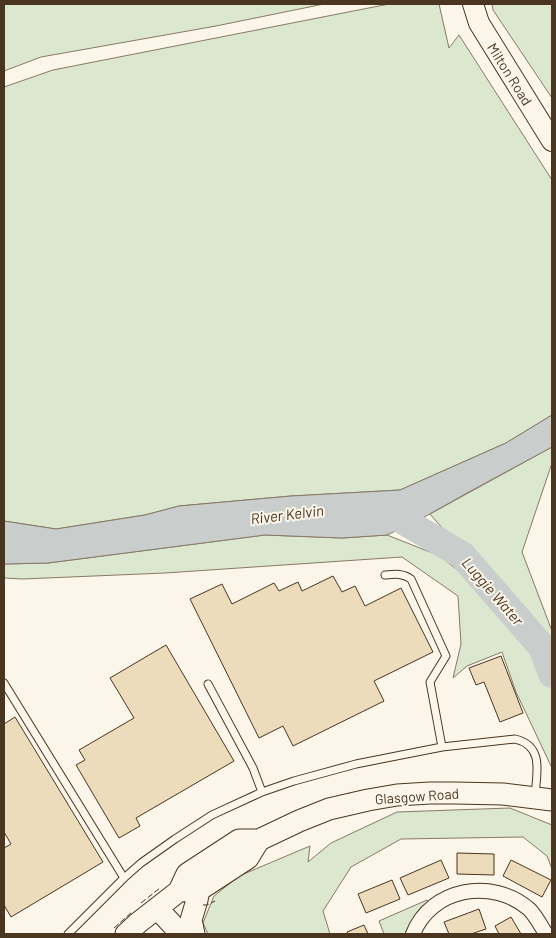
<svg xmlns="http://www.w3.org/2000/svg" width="556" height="938" viewBox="0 0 556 938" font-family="Barlow,sans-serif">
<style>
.green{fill:#dce7d0;stroke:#887966}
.water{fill:#c9cecd;stroke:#887966}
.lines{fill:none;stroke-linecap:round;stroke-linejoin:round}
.river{stroke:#c9cecd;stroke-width:28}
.building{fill:#ecdcbc;stroke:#4a3520}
.service-casing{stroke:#4a3520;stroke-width:9}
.minor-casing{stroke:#4a3520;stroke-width:16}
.secondary-casing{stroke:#4a3520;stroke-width:22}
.primary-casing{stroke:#4a3520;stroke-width:23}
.service{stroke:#fbf6e9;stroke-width:7}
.minor{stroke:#fbf6e9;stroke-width:14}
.secondary{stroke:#fbf6e9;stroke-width:20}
.primary{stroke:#fbf6e9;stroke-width:21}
.fence{stroke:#4a3520;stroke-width:1;stroke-dasharray:6 2.5;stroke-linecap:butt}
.labels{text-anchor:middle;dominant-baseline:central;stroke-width:4;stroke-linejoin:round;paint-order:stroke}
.street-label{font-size:14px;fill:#4a3520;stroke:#fbf6e9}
.water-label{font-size:15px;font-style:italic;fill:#4a3520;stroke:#fbf6e9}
</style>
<rect width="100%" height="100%" fill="#fbf6e9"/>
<!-- green -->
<path class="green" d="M4 4H324L216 26 41 57 4 71Z
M389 4H439L449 48 459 35 552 180V415L506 443 400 490 291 496 179 506 145 515 56 529 4 521V87L53 70Z
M492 4H552V98L493 10Z
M552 447V463L522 552 552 631V768L516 692 502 652 467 666 453 678 461 644 458 596 402 557 165 573 23 579 4 578V564L48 563 265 535 342 538 387 535 440 556 476 585 488 569 443 529 430 514Z
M510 808 552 825V869L547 856 523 837 401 839 351 867 323 911 330 934H208L203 923 214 896 239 876 310 846 308 862 331 843 397 812Z
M427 900 428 902 416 914 406 934H384L379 921Z"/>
<!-- water -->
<path class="water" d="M552 415V447L467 493 419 520 387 535 342 538 265 535 48 563 4 564V521L56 529 145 515 179 506 291 496 400 490 506 443Z"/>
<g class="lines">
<!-- river -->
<path class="river" d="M388 512 462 555 542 647 552 674"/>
</g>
<!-- building -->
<path class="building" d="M333 576 342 592 355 586 365 606 401 588 433 652 374 681 384 701 293 746 283 726 259 738 190 599 222 584 232 604 274 583 279 591 298 582 302 591Z
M166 645 234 761 136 818 140 826 119 838 76 765 85 760 79 750 134 718 110 678Z
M501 656 523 713 500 722 484 682 476 685 469 668Z
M15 717 103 862 11 917 4 905V848L11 844 4 832V724Z
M457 853 494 854V875L457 874Z
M441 860 449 878 408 895 400 878Z
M511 860 551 880 542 897 503 876Z
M392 880 400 899 366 913 358 894Z
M479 909 486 929 471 934H449L444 922Z
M511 917 521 934H499L495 926Z
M364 925 368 934H348L347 932Z"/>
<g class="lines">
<!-- service casing -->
<g class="service-casing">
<path id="service" d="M385 575C395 574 403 573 411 579L446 656 430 682 442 747
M4 683 124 878
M262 792 294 781 356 764 442 747 515 739C544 746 537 772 535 795
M68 934 124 878 141 863 175 839 212 815 262 792 253 768 208 684"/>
</g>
<!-- minor casing -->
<g class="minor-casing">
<path id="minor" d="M413 934C431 888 492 877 529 909 536 916 541 926 546 934"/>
</g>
<!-- secondary casing -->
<g class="secondary-casing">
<path id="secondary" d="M473 4 479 23 552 141"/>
</g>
<!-- primary casing -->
<g class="primary-casing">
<path id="primary" d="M179 891 199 890 248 858 259 840
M157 908 181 934
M126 934 138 923 179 891 187 874 239 840H259L299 821 329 809 368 800 397 795 430 793H455L503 794 552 800
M194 934 191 920 197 900 199 890"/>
</g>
<!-- service -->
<use href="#service" class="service"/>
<!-- minor -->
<use href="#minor" class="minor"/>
<!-- secondary -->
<use href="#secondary" class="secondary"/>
<!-- primary -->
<use href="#primary" class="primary"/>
<!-- fence -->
<path class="fence" d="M141 903 160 888
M203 905H207L215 901
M114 928 132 912"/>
</g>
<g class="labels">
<!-- street labels -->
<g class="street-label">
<text transform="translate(510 74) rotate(58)">Milton Road</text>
<text transform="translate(417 796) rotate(-4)">Glasgow Road</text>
</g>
<!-- water labels -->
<g class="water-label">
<text transform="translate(287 514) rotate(-7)">River Kelvin</text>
<text transform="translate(493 591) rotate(49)">Luggie Water</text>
</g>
</g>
<!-- border -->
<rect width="556" height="938" fill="none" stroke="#4a3520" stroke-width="10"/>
</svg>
